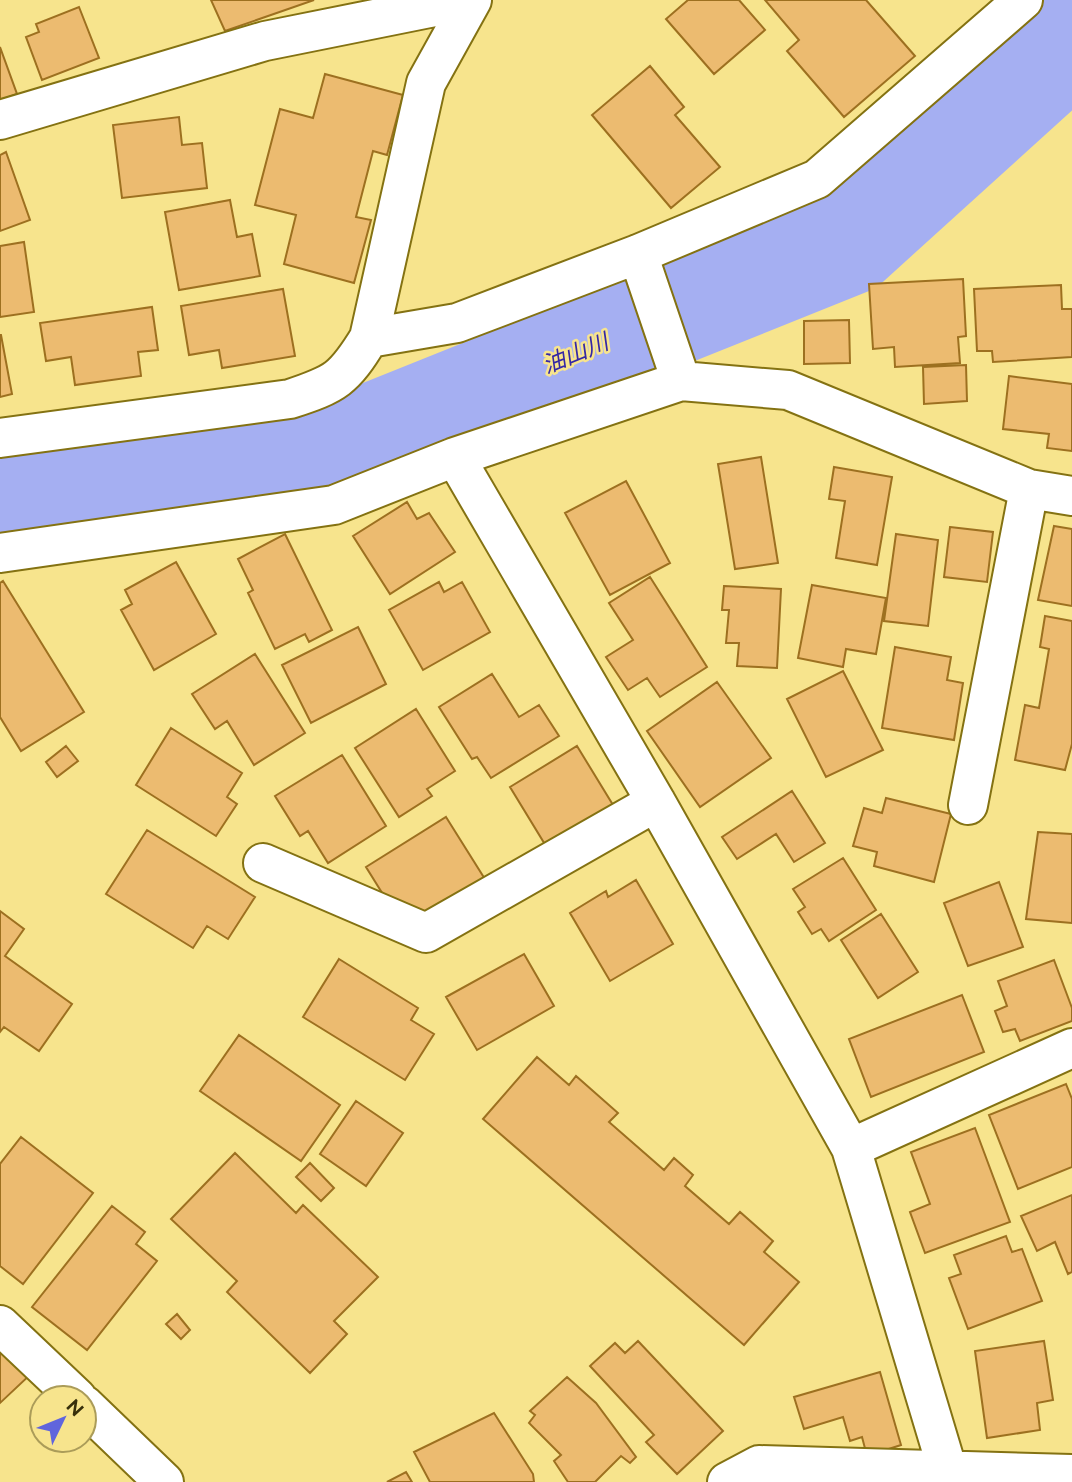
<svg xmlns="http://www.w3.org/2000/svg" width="1072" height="1482" viewBox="0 0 1072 1482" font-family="Raleway,'Noto Sans JP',sans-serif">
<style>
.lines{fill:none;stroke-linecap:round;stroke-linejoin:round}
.river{stroke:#a5aff2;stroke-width:103}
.building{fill:#ecbb70;stroke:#9d7020;stroke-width:2}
.minor-casing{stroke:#847212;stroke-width:42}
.minor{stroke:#fff;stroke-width:38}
.labels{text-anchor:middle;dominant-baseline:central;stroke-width:5;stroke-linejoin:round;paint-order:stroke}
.water-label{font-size:23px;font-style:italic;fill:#3427a6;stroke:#f7e48d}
</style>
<rect width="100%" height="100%" fill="#f7e48d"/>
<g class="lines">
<!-- river -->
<path class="river" d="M0 495 364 438 848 244 1072 41"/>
</g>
<!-- building -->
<path class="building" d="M211 0H314L225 31Z
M688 0H739L765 30 714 74 666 19Z
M765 0H866L915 56 844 117 787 51 799 40Z
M79 7 99 58 42 80 26 37 39 32 36 24Z
M0 47 17 94 0 100Z
M650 66 684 107 675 115 720 167 671 208 592 115Z
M325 74 403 95 387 155 373 151 356 217 371 220 354 283 284 264 296 215 255 205 280 109 313 118Z
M179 117 182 145 202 143 207 188 122 198 113 125Z
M6 152 30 220 0 231V155Z
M230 200 237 237 252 234 260 276 179 290 165 212Z
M24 242 34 312 0 317V246Z
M963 279 966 336 958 337 960 363 895 367 894 347 873 349 869 284Z
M1061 285 1062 309H1072V357L993 362 992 351H977L974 289Z
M283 289 295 356 222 368 219 350 189 355 181 306Z
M152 307 158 350 138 352 141 376 75 385 71 357 46 361 40 323Z
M849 320 850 363 804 364V321Z
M1 335 12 394 0 397V335Z
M966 365 967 401 924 404 923 367Z
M1009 376 1072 384V451L1047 448 1049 434 1003 429Z
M761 457 778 563 735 569 718 464Z
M834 467 892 477 877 565 836 558 845 501 829 499Z
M626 481 670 563 610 595 565 513Z
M407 502 417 519 429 513 455 552 390 594 353 536Z
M1054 526 1072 529V606L1038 600Z
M950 527 993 532 987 582 944 577Z
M285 534 332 630 309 642 305 634 275 649 248 593 253 590 238 559Z
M896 534 938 540 928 626 884 621Z
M176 562 216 634 154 670 121 610 132 604 125 590Z
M650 577 707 667 660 697 647 678 628 690 606 657 633 640 609 603Z
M3 581 84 712 21 751 0 717V583Z
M439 582 444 592 462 582 490 632 423 670 389 610Z
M812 585 886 598 876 654 846 649 843 667 798 658Z
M724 586 781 589 777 668 737 666 739 643H726L729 610H722Z
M1045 616 1072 621V744L1065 770 1015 760 1025 705 1039 708 1049 649 1040 647Z
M358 627 386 684 311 723 282 665Z
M895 647 951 657 947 680 963 683 954 740 882 728Z
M255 654 305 733 254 765 227 721 215 729 192 694Z
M843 671 883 750 826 777 787 699Z
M492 674 519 717 539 705 559 736 491 778 477 757 472 759 439 707Z
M717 682 771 758 700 807 647 731Z
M416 709 455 771 427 789 432 796 399 817 355 748Z
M171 728 242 773 227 797 237 804 216 836 136 785Z
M66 746 78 761 57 777 46 762Z
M577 746 613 805 546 846 510 787Z
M342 755 386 826 328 863 308 831 300 836 275 796Z
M792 791 825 843 794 862 776 834 737 859 722 837Z
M886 798 951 814 934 882 874 866 877 852 853 846 864 808 882 813Z
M446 817 488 884 420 927 394 912 366 867Z
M147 830 255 897 228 939 207 926 193 948 106 894Z
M1038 832 1072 834V923L1026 919Z
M843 858 876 910 829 941 821 929 812 934 798 912 805 907 793 889Z
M636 880 673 944 610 981 570 913 606 891 608 897Z
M999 882 1023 947 968 966 944 903Z
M0 911 24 929 5 956 72 1004 39 1051 4 1027 0 1032Z
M881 914 918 972 878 998 841 940Z
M524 954 554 1006 477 1050 446 997Z
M339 959 418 1008 411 1020 434 1034 405 1080 303 1017Z
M1054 960 1072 1008V1021L1020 1041 1015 1029 1003 1032 995 1011 1007 1006 998 981Z
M962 995 984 1052 871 1097 849 1039Z
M239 1035 340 1105 301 1161 200 1091Z
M537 1057 569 1085 576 1076 618 1113 609 1122 664 1170 674 1158 693 1175 685 1186 729 1224 740 1212 773 1241 764 1252 799 1282 744 1345 483 1119Z
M1066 1084 1072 1099V1167L1018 1189 989 1115Z
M356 1101 403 1133 366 1186 320 1154Z
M975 1128 1010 1222 925 1253 910 1212 930 1204 911 1152Z
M21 1137 93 1193 23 1284 0 1266V1164Z
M235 1153 296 1213 303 1205 378 1277 334 1321 347 1334 310 1373 227 1292 237 1281 171 1219Z
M310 1163 334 1188 321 1201 296 1177Z
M1072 1195V1272L1068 1274 1055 1242 1037 1251 1021 1216Z
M112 1206 145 1232 136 1244 157 1261 87 1350 32 1307Z
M1006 1236 1012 1252 1022 1249 1042 1301 968 1329 949 1278 961 1274 954 1255Z
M177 1314 190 1330 181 1339 166 1324Z
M0 1337 33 1372 0 1403Z
M638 1341 723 1431 677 1474 646 1442 654 1435 590 1366 615 1343 625 1353Z
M1044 1341 1053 1400 1037 1403 1040 1430 987 1438 975 1351Z
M880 1372 901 1445 867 1456 862 1437 850 1441 843 1417 804 1429 794 1397Z
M567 1377 596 1403 636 1457 630 1463 621 1456 595 1482H568L554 1461 561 1455 529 1423 535 1415 530 1411Z
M494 1413 533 1474 534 1482H430L414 1452Z
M406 1472 412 1482H387Z"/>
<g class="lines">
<!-- minor casing -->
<g class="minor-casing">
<path id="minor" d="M472 0 426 83 369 338 457 323 638 254 817 179 1023 0
M0 120 265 41 469 0
M638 254 681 381
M0 438 290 399C336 384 344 379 369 338
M0 553 334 505 455 457
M968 805 1029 489
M263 863 426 933 656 802
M851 1148 1072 1048
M0 1325 77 1398
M84 1405 164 1482
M947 1468 851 1148 656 802 455 457 681 381 788 390 1029 489 1072 496
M727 1482 759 1465 1072 1474"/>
</g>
<!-- minor -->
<use href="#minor" class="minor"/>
</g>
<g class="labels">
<!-- water labels -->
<g class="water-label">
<text transform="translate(575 353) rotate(-22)">油山川</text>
</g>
</g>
<!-- north arrow -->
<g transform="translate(63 1419) rotate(47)"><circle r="33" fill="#f7e48d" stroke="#ab9c59" stroke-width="2"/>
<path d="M0-5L12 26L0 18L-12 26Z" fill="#6065dd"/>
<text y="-10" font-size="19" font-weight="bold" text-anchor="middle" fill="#38300b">N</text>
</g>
</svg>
